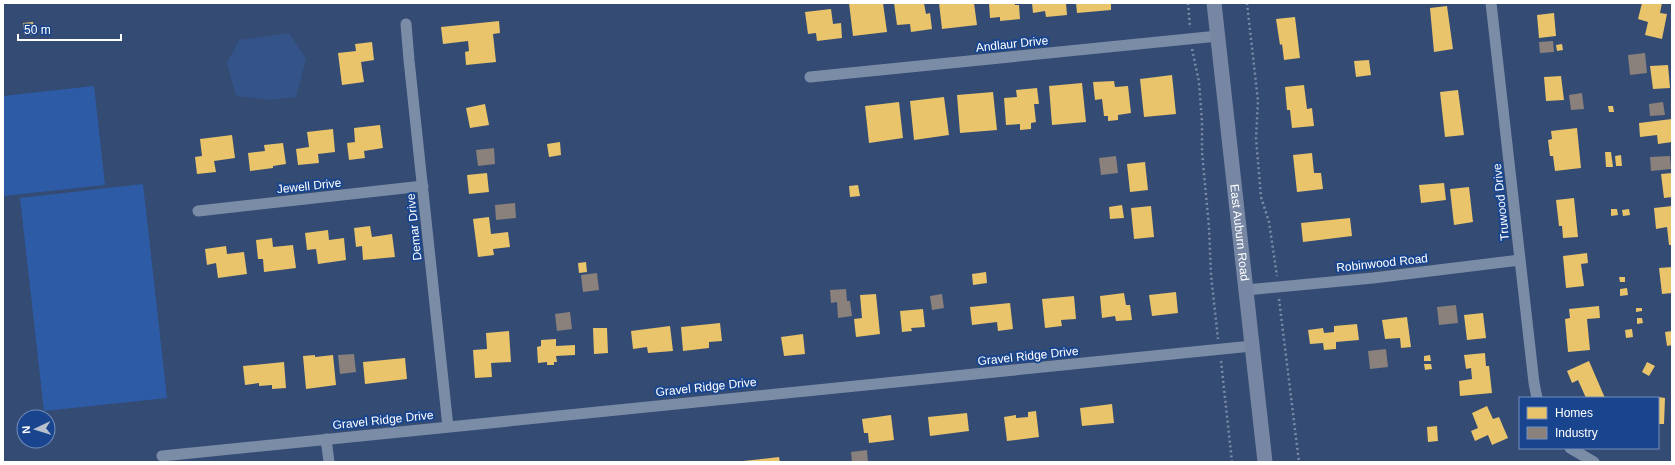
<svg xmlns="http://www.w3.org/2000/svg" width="1675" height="465" viewBox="0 0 1675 465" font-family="Arial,sans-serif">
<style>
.green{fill:#2d5ba5}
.water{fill:#345388}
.homes{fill:#e9c46a}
.industry{fill:#8a817c}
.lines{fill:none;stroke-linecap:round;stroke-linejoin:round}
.path{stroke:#7b8ca7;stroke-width:2.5;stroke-dasharray:2 3;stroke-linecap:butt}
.street{stroke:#7b8ca7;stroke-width:11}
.secondary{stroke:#7787a3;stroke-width:15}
.labels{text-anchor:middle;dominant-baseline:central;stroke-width:4;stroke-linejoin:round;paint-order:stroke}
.street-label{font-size:12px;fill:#fff;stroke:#19458e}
</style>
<rect width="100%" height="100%" fill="#344b73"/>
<!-- green -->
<path class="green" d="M94 86 105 185 3 196V96Z
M143 184 167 398 44 411 20 198Z"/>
<!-- water -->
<path class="water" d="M289 33 306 59 296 97 270 100 236 96 227 63 239 40Z"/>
<!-- homes -->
<path class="homes" d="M849 3H883L887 32 853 36Z
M894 3H924L926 14 930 13 932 29 911 32 910 24 897 25Z
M939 3H974L977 25 942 29Z
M989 3H1015V5H1019L1020 19 1000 21V17L990 18Z
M1032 3H1066L1067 15 1046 17 1045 11 1033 13Z
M1076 3H1111V10L1077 13Z
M1642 3H1662L1660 13 1667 14 1662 39 1645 35 1648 22 1638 19Z
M1447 6 1453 49 1434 52 1430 8Z
M831 9 833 24 841 23 842 38 817 41 816 33 808 34 805 12Z
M1554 13 1556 36 1539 38 1537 15Z
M1295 17 1300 58 1284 60 1282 44 1280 45 1276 19Z
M499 21 500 33 493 34 496 62 466 65 465 52 469 51 468 41 443 44 441 27Z
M33 22 35 34 24 35 23 23Z
M372 42 374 60 361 62 364 82 342 85 338 53 356 51 355 44Z
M1562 44 1563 50 1557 51 1556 45Z
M1369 60 1371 75 1356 77 1354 61Z
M1668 65 1670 88 1653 89 1650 66Z
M1172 75 1176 114 1144 117 1140 79Z
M1561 76 1564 100 1546 101 1544 77Z
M1114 81 1115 87 1128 86 1131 113 1118 115V120L1108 121V116H1104L1102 99 1095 100 1093 82Z
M1082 83 1086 122 1052 125 1049 86Z
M1304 85 1307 109 1312 108 1314 126 1292 128 1290 110H1287L1285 87Z
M1037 88 1039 104H1034L1036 122 1031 123V129L1020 130V124L1006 125 1004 98 1017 97 1016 90Z
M1458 90 1464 135 1445 137 1440 92Z
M993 92 997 130 960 133 957 95Z
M944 97 949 135 914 140 910 101Z
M899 102 903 138 869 143 865 106Z
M485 104 489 125 470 128 466 108Z
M1608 106H1613L1614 112H1609Z
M1672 119V142L1658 144 1657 135 1640 137 1639 123Z
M380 125 383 148 364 151 365 158 349 160 347 143 355 142 354 128Z
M1577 128 1581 168 1555 171 1553 156H1550L1548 140 1552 139 1551 131Z
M333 129 335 152 318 154 319 163 298 165 296 149 309 147 307 132Z
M232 135 235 158 214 161 216 172 197 174 195 157 202 156 200 139Z
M560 142 561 155 549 157 547 144Z
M283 143 286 164 273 166V168L250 171 248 153 265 151 264 145Z
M1605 152H1611L1613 167H1606Z
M1312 153 1314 173H1321L1323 189 1297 192 1293 155Z
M1621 155 1622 166H1616L1615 156Z
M1145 162 1148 190 1130 192 1127 164Z
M487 173 489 192 469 194 467 175Z
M1672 173V197L1664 198 1661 174Z
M1444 183 1446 200 1421 203 1419 185Z
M858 185 860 196 850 197 849 186Z
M1469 187 1473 222 1454 225 1450 189Z
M1574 198 1578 237 1563 238 1562 226H1559L1556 200Z
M1122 205 1124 218 1110 219 1109 207Z
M1151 206 1154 237 1134 239 1131 208Z
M1672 206V245H1669L1667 227 1656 229 1654 208Z
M1611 209H1617L1618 215 1611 216Z
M1629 209 1630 215 1623 216 1622 210Z
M489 217 491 234 508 232 510 247 493 249 494 255 478 257 473 219Z
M1350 218 1352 236 1303 242 1301 223Z
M370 226 372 237 392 234 395 257 363 260 362 246 356 247 354 228Z
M328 230 329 240 344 238 346 260 318 264 316 249 307 250 305 233Z
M272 238 273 247 293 245 296 268 264 272 263 259H258L256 240Z
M226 246 227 254 244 252 247 274 218 278 216 263 207 265 205 249Z
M1587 253 1588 263 1581 264 1584 286 1566 288 1563 256Z
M586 262 587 272 579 273 578 263Z
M1672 267V293L1662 294 1659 268Z
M986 272 987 283 973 285 972 274Z
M1619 277H1625V282H1620Z
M1627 288 1628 295 1620 296V289Z
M1176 292 1178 313 1152 316 1149 295Z
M1124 293 1126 305H1130L1132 320 1116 321 1115 316 1102 318 1100 296Z
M876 294 880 334 856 337 854 319 862 318 860 295Z
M1074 296 1076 319 1061 320 1062 326 1045 328 1042 299Z
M1010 303 1013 329 998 331 997 322 972 325 970 307Z
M1599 306 1600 318 1587 319 1590 350 1568 352 1565 319 1570 318 1569 309Z
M1636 308H1642V311L1636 312Z
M923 309 925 327 911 328 912 331 902 332 900 311Z
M1483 313 1486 338 1467 340 1464 315Z
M1407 317 1411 347 1401 348 1400 338 1385 339 1382 320Z
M1637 318H1642L1643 323 1637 324Z
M720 323 722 341 709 342V348L683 351 681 327Z
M1357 324 1359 340 1336 342V349L1324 350 1323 343 1310 344 1308 330 1323 328 1324 333 1334 332V326Z
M670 326 673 351 648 353 647 347 633 349 631 331Z
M593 328H607L608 353 594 354Z
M1632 329 1633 337 1626 338 1625 330Z
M509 331 511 362 491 363 492 377 475 378 473 350 487 349 486 333Z
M1672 331V345L1667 346 1665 332Z
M803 334 805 354 784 356 781 337Z
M556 339V346L575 345V355L556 356 557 362H554V365H547V362L538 363 537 347 541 346V340Z
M1485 353 1486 366H1489L1492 393 1460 396 1459 381 1472 379 1471 368 1466 369 1464 355Z
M315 355V357L333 355 336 385 306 389 303 356Z
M1430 355 1431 361H1424V356Z
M405 358 407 379 365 384 363 362Z
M1589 361 1605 398H1586L1578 380 1572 383 1567 371Z
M284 362 286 388 272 389V385L259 386V383L245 385 243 366Z
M1647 362 1655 366 1649 376 1642 372Z
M1424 364H1431L1432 369 1425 370Z
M1658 397 1665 398 1664 424H1658Z
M1112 404 1114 423 1082 426 1080 408Z
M1487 406 1493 419 1499 417 1508 438 1492 445 1488 435 1475 441 1471 431 1478 428 1472 413Z
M1036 411 1039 437 1007 441 1004 417 1016 415V418L1028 417V412Z
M967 413 969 431 930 436 928 417Z
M891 415 894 440 869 443 868 433H864L862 419Z
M1437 426 1438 441 1428 442 1427 427Z
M779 457 780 462H743V461Z"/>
<!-- industry -->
<path class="industry" d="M1553 41 1554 52 1540 53 1539 42Z
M1645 53 1647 73 1630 75 1628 55Z
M1582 93 1584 109 1571 110 1569 95Z
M1663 102 1665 115 1650 116 1649 104Z
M494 148 495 164 478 166 476 150Z
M1116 156 1118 173 1101 175 1099 158Z
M1670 156 1671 169 1651 171 1650 157Z
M515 203 516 218 496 220 495 205Z
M597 273 599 290 583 292 581 275Z
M846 289 847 301H850L852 316 838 318 837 302 831 303 830 290Z
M942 294 944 308 932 310 930 296Z
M1456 305 1458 323 1439 325 1437 307Z
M570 312 572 329 557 331 555 314Z
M1386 349 1388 367 1370 369 1368 351Z
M354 354 356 372 340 374 338 355Z
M867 450 868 462H852L851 452Z"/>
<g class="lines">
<!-- path -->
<path class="path" d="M1188 3 1190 28
M1247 3 1258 101 1256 138 1261 197 1269 222 1277 276
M1192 49 1199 82 1202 122V152L1209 227 1211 275 1218 339
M1279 299 1299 462
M1221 361 1232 462"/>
<!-- street -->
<path class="street" d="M1491 3 1534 383 1537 398
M406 24 409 60 448 427
M810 77 1218 36
M198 211 423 186
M1246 290 1373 278 1520 260
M326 439 329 462
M1570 448 1594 462
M162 456 1252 346"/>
<!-- secondary -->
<path class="secondary" id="s1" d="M1214 3 1265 462"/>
</g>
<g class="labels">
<!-- street labels -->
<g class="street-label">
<text transform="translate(1012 44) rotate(-6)">Andlaur Drive</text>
<text transform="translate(309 186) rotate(-6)">Jewell Drive</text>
<text transform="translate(1501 202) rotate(-96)">Truwood Drive</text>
<text transform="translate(414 227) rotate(-96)">Demar Drive</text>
<text stroke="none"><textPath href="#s1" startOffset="231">East Auburn Road</textPath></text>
<text transform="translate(1382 263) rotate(-6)">Robinwood Road</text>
<text transform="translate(1028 356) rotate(-6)">Gravel Ridge Drive</text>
<text transform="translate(706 387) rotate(-6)">Gravel Ridge Drive</text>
<text transform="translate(383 420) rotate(-6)">Gravel Ridge Drive</text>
</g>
</g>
<!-- border -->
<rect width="1675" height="465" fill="none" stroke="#ffffff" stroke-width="8"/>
<!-- legend -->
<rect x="1519" y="397" width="140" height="52" fill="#19458e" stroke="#758fbb"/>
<rect x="1527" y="407" width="20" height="12" fill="#e9c46a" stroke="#758fbb"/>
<text x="1555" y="417" font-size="12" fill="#ffffff">Homes</text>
<rect x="1527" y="427" width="20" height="12" fill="#8a817c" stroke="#758fbb"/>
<text x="1555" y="437" font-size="12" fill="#ffffff">Industry</text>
<!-- north arrow -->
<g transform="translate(36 429) rotate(266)"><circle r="19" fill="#19458e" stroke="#758fbb"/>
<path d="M0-3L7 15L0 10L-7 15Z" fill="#b8c0ce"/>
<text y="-6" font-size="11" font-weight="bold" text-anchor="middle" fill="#ffffff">N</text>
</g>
<!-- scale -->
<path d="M18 34v6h103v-6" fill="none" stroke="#ffffff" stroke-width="2"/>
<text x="24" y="34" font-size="12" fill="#ffffff" stroke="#19458e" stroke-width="3" paint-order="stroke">50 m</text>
</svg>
